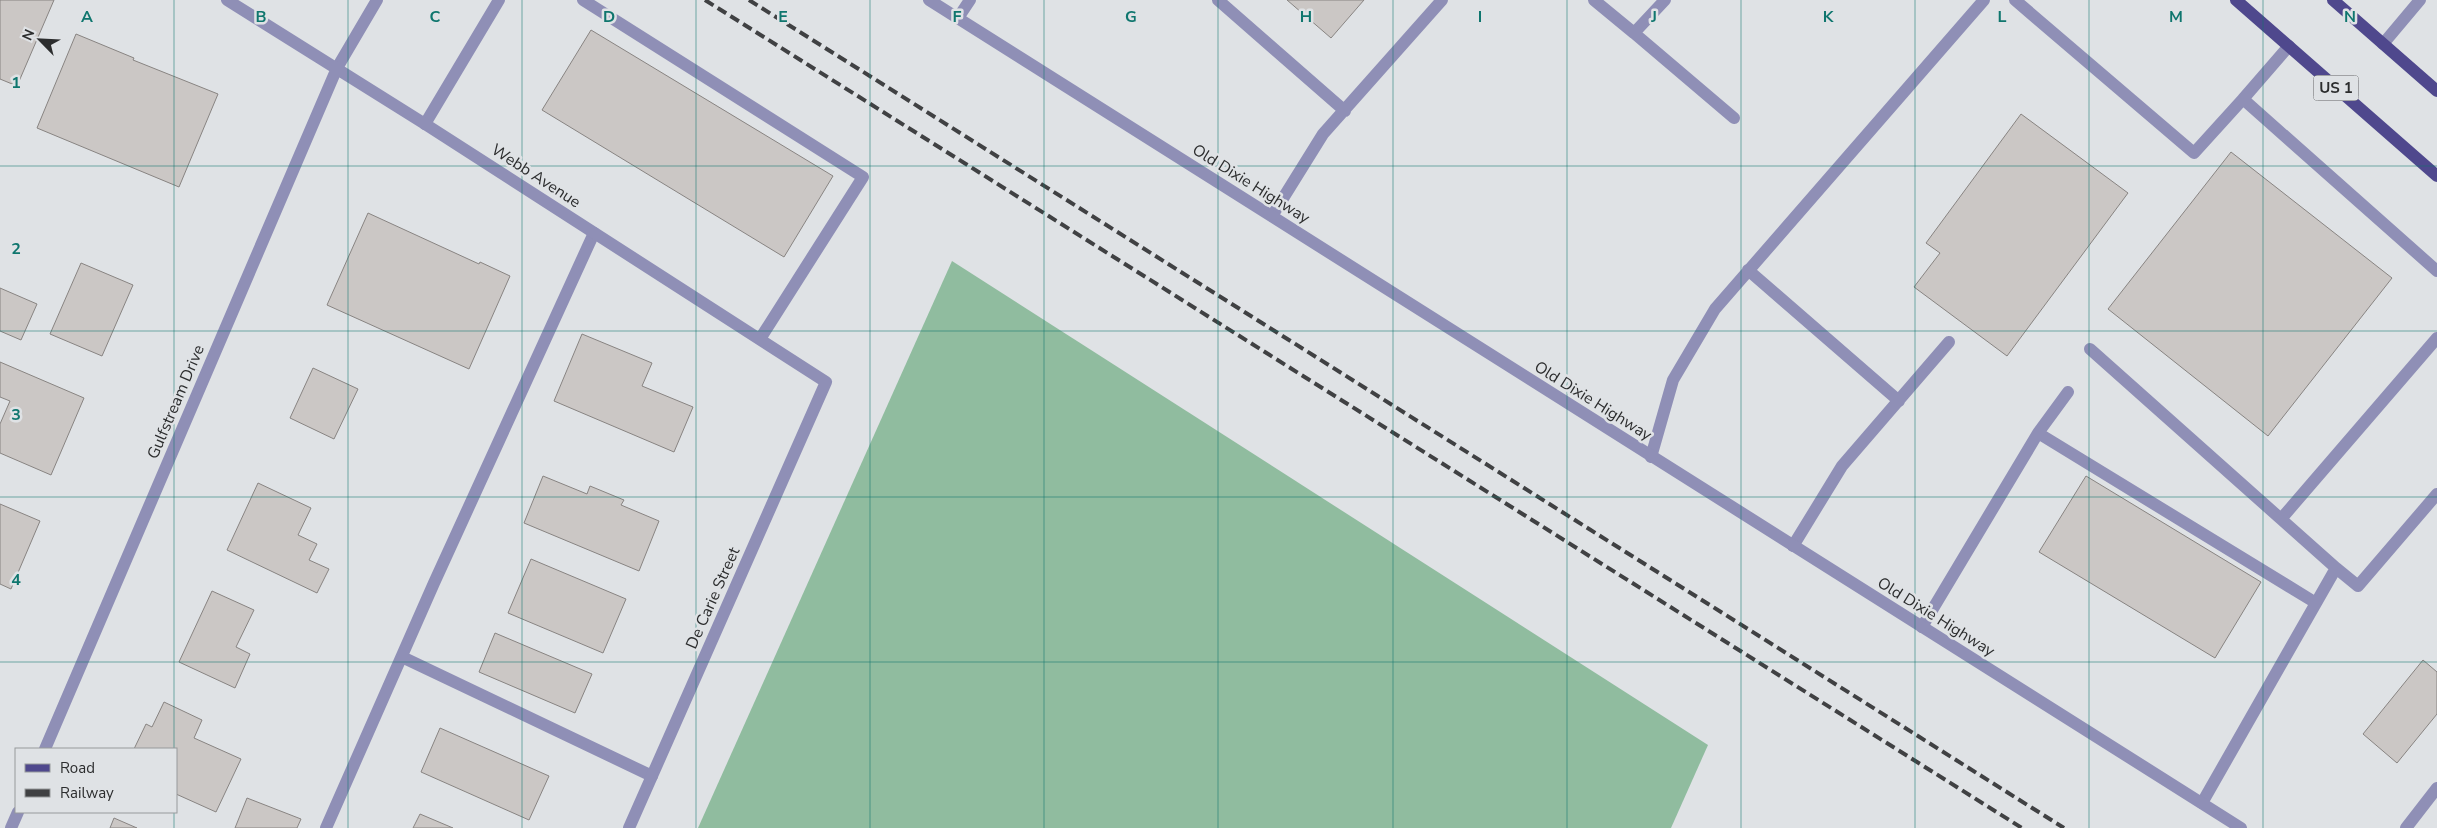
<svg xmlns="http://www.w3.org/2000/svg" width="2437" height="828" viewBox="0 0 2437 828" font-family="'Nunito Sans',sans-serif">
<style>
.pitch{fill:#90bc9f}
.building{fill:#cbc7c5;stroke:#888482}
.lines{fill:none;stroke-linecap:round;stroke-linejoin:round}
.service{stroke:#8f8fb6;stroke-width:12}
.minor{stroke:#8f8fb6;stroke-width:12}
.tertiary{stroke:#8f8fb6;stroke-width:12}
.primary{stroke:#4f488d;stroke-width:12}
.rail{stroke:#404143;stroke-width:4;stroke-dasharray:10 5;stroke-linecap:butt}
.grid{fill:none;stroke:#0f766e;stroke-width:1;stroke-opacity:0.55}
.labels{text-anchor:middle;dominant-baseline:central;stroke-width:5;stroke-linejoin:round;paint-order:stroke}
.shield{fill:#dfe2e5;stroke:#626365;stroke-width:1}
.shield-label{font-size:15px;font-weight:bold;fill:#2c2d2e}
.street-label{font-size:16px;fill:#2c2d2e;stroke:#dfe2e5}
.grid-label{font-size:16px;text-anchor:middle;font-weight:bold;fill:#0f766e;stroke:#dfe2e5;stroke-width:5;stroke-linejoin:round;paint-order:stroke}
</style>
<rect width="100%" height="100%" fill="#dfe2e5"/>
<!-- pitch -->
<path class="pitch" d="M952 261 1708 745 1671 828H698Z"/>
<!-- building -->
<path class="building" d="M0 0H54L17 86 0 79Z
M1287 0H1364L1331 38Z
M591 30 833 176 784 257 542 110Z
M76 34 134 58 133 60 218 94 179 187 37 128Z
M2021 114 2128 193 2007 356 1914 287 1940 253 1926 243Z
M2231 152 2392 278 2268 436 2108 309Z
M368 213 479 264 480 262 510 276 469 369 327 305Z
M81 263 133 285 102 356 50 334Z
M0 288 37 304 21 340 0 331Z
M582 334 652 363 642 386 693 407 674 452 554 401Z
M0 362 84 398 51 475 0 453V424L10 401 0 397Z
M313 368 358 389 334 439 290 418Z
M543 476 587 494 590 486 624 500 621 505 659 521 639 571 524 523Z
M2086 476 2261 582 2215 658 2039 552Z
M258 483 311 508 298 535 317 544 309 560 329 569 317 593 227 550Z
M0 504 40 521 11 589 0 584Z
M531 559 626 599 603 653 508 613Z
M212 591 254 610 236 647 250 654 235 688 179 662Z
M495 633 592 674 575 713 479 672Z
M2423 660 2437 672V714L2397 763 2363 734Z
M164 702 202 720 194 738 241 759 216 812 176 794V749H134L146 724 152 727Z
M440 728 549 776 529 820 421 772Z
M247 798 301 819 297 828H235Z
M420 814 453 828H413Z
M114 818 137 828H110Z"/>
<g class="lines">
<!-- service -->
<path class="service" d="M583 0 863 177 760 339
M1218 0 1345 111
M1594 0 1634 33 1665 0
M2015 0 2194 153 2243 99
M958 18 970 0
M1634 33 1734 118
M2383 44 2420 0
M2289 46 2243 99 2437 271
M337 68 377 0
M425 124 499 0
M1272 216 1323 134 1442 0
M1748 270 1899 401
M2090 349 2336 568 2202 803
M2038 433 2068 392
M1651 457 1673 380 1715 309 1984 0
M2281 519 2437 338
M1793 546 1842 466 1949 342
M2336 568 2358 586 2437 494
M1922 627 2038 433 2316 603
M402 657 652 776
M326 828 434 583 594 233
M2406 828 2437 788"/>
<!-- minor -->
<path class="minor" d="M227 0 425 124 826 382 629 828
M45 749 337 68
M11 828 18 812"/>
<!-- tertiary -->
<path class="tertiary" d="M929 0 2241 828"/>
<!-- primary -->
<path class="primary" d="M2236 0 2437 176
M2333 0 2437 91"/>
<!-- rail -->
<path class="rail" d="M705 0 2022 828
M749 0 2064 828"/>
</g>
<!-- grid -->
<path class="grid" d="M174 0V749M348 0V828M522 0V828M696 0V828M870 0V828M1044 0V828M1218 0V828M1393 0V828M1567 0V828M1741 0V828M1915 0V828M2089 0V828M2263 0V828M0 166H2437M0 331H2437M0 497H2437M0 662H2437M174 812V828"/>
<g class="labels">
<!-- shield labels -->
<rect class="shield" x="2313.5" y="75.5" width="45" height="25" rx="4"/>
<g class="shield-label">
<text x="2336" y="88">US 1</text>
</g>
<!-- street labels -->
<g class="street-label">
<text transform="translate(536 176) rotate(33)">Webb Avenue</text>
<text transform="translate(1251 184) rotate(32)">Old Dixie Highway</text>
<text transform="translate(1593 401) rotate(32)">Old Dixie Highway</text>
<text transform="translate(176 402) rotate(-67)">Gulfstream Drive</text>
<text transform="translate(713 598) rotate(-66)">De Carie Street</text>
<text transform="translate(1936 617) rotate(32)">Old Dixie Highway</text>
</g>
</g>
<g class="grid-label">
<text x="87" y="22">A</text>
<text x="261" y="22">B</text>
<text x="435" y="22">C</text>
<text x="609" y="22">D</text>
<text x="783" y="22">E</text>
<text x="957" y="22">F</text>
<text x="1131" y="22">G</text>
<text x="1306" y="22">H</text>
<text x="1480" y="22">I</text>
<text x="1654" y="22">J</text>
<text x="1828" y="22">K</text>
<text x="2002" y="22">L</text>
<text x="2176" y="22">M</text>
<text x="2350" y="22">N</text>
<text x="16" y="88">1</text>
<text x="16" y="254">2</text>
<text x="16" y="420">3</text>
<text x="16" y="585">4</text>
</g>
<!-- legend -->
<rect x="15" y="748" width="162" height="65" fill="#dfe2e5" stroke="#979a9c"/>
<rect x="25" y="764" width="25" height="8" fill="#4f488d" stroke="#979a9c"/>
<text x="60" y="773" font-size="15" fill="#2c2d2e">Road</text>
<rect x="25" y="789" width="25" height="8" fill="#404143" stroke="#979a9c"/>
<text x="60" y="798" font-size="15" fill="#2c2d2e">Railway</text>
<!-- north arrow -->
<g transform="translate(40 40) rotate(294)" stroke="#dfe2e5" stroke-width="4" paint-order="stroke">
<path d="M0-4L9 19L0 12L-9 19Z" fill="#2c2d2e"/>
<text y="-8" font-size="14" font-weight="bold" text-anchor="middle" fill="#2c2d2e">N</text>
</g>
</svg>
